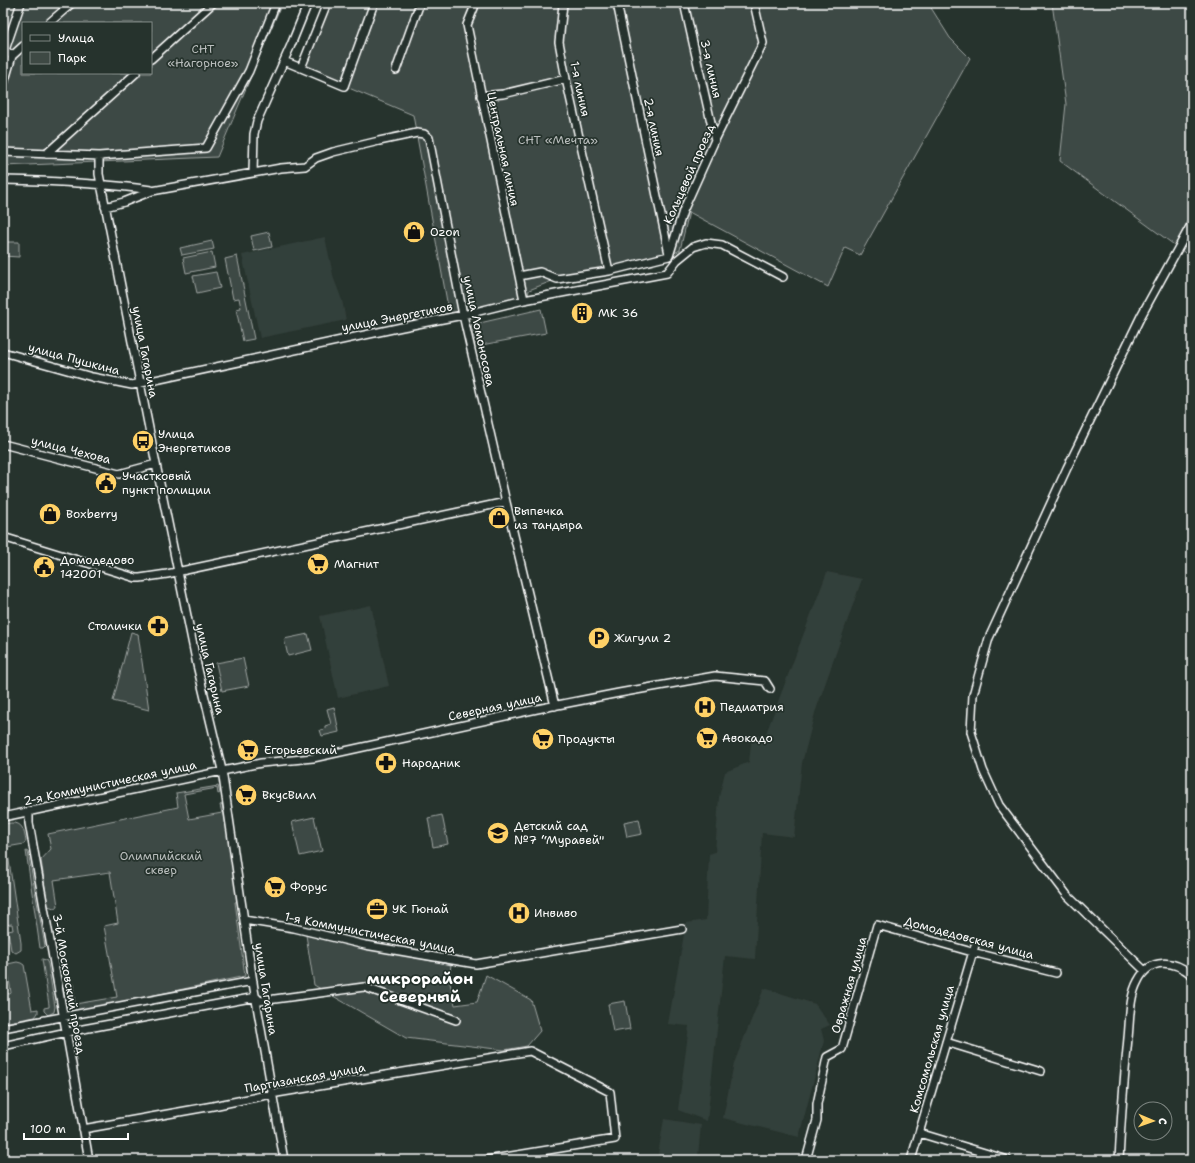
<svg xmlns="http://www.w3.org/2000/svg" width="1195" height="1163" viewBox="0 0 1195 1163" font-family="'Shantell Sans',sans-serif">
<style>
.built{fill:#333f3a}
.green{fill:#3e4944;stroke:#9ea4a2;fill-rule:evenodd}
.lines{fill:none;stroke-linecap:round;stroke-linejoin:round}
.minor-casing{stroke:#fff;stroke-width:10}
.minor{stroke:#26332d;stroke-width:7}
.labels{text-anchor:middle;dominant-baseline:central;stroke-width:3.5;stroke-linejoin:round;paint-order:stroke}
.park-label{font-size:12px;fill:#bbbfbe;stroke:#26332d}
.street-label{font-size:12px;fill:#fff;stroke:#26332d}
.poi-label{font-size:12px;fill:#fff;stroke:#26332d;text-anchor:start}
.district-label{font-size:16px;font-weight:bold;fill:#fff;stroke:#26332d}
</style>
<rect width="100%" height="100%" fill="#26332d"/>
<filter id="ink" filterUnits="userSpaceOnUse"><feTurbulence type="fractalNoise" baseFrequency=".025" numOctaves="2"/><feDisplacementMap in="SourceGraphic" scale="8" xChannelSelector="R" yChannelSelector="G"/><feConvolveMatrix kernelMatrix="1 2 1 2 8 2 1 2 1" color-interpolation-filters="sRGB"/></filter>
<g filter="url(#ink)">
<!-- built -->
<path class="built" d="M325 237 334 279 342 300 346 320 260 338 242 255Z
M827 572 862 579 815 713 802 763 794 837 762 833 755 959 725 956 707 1121 678 1110 689 1026 668 1024 686 923 706 920 709 854 715 852 719 797 725 772 749 762 752 735 765 736Z
M371 605 389 686 338 698 320 616Z
M764 988 815 1004 830 1025 821 1029 824 1041 799 1137 723 1118 734 1063Z
M664 1119 701 1125 698 1156 718 1160H657Z"/>
<!-- green -->
<path class="green" d="M3 3H282L217 157 3 166ZM23 23H151V73H23Z
M325 3H928L950 38 970 58 860 255 845 248 828 287 689 212 680 250 669 256 557 279 529 290 527 302 450 318 413 115 299 67Z
M1052 3H1192V258L1060 161 1066 104Z
M269 232 272 247 254 251 251 236Z
M212 241 214 249 182 255 180 248Z
M3 242H19V257L3 256Z
M212 252 215 267 186 273 183 258Z
M237 256 254 339 243 341 236 309 241 308 239 298 233 299 225 259Z
M216 272 220 288 197 293 193 276Z
M541 309 546 333 476 346 471 325Z
M131 632 138 634 149 710 113 701Z
M308 634 312 650 288 656 284 639Z
M243 658 249 686 222 691 216 663Z
M334 707 339 732 322 736 320 730 325 729V726L331 724 327 709Z
M218 786 220 793 218 794 217 788 184 794 189 819 222 813 220 805 222 804 241 901 235 902 245 976 79 1011H72L67 1009 63 986 68 983 73 984 75 1004 117 997 104 926 118 923 110 872 54 880 58 906 54 908 48 906 41 860 51 849 48 834 178 807 176 793Z
M442 815 448 844 433 847 428 818Z
M314 817 322 851 300 856 292 822Z
M639 819 642 834 627 837 624 822Z
M11 823C23 822 24 831 26 841L24 844 7 847 21 943V950L16 953 11 950 8 931 13 930 12 924 3 925V824Z
M26 851 28 852 45 946 43 948H40Z
M306 935 451 965 449 979 455 1005 477 1002 486 975 531 1000 540 1031 527 1046 504 1050 406 1038 314 985Z
M42 959 46 960 48 964 55 1007 54 1012 48 1015 44 1011V1008L49 1007V1005Z
M17 962 21 963 24 965 32 1010 38 1009V1013L35 1017 3 1023V995L5 993 10 994 11 993 8 972 3 973V965Z
M625 1001 630 1029 613 1032 608 1004Z"/>
<g class="lines">
<!-- minor casing -->
<g class="minor-casing">
<path id="minor" d="M327 3 301 68 344 86 374 3
M475 3 474 8 467 25 524 300
M617 3 669 254
M684 3 715 140
M563 4 559 42 566 79 609 271
M49 23 72 3
M12 56 5 50 21 3
M151 59 213 3
M284 61 301 68
M396 70 420 3
M3 87 12 56 23 46
M481 96 503 94 566 79
M3 152 99 156 206 148 249 71 276 3
M46 154 136 73
M99 156V174L156 464 197 665 222 770 254 989 284 1160
M253 173 254 134 257 121 291 45 308 3
M3 180C53 181 102 183 151 190
M105 207 124 202 152 191 281 168 305 166 316 158 333 152 379 141 417 133 424 134 429 138 463 315 506 502 555 706
M519 276 540 272 557 279 609 271 669 256 683 211 715 140 763 43 754 3
M3 352 92 377 132 385 402 327 463 315 524 300 667 273 677 260 693 247 706 243 722 245 783 277
M3 444 119 474 156 464
M3 537 136 578H140L167 574 506 502
M29 811V823L89 1160
M3 817 261 763 313 758 537 709 619 693 715 676 765 681 770 689
M244 920 294 928 365 945 476 964 682 929
M1145 971 1067 895 999 805 983 770 971 732 973 695 989 638 1067 468 1141 316 1192 223
M3 1028 253 981
M946 1042 1041 1071
M3 1046 67 1032 256 997 260 1001 364 987 456 1020
M83 1129 213 1106 277 1093 530 1051 610 1092 615 1139 487 1160
M919 1133 1008 1160
M806 1160 817 1120V1104L827 1057 842 1049 877 925 972 952 1056 973
M911 1160 975 945
M1119 1160C1121 1119 1124 1079 1128 1038 1130 1020 1129 997 1138 981 1150 957 1174 960 1192 975"/>
</g>
<!-- minor -->
<use href="#minor" class="minor"/>
</g>
</g>
<!-- icons -->
<defs>
<g id="shop-disc" transform="scale(1.15)"><circle r="9.5" fill="#ffd166" stroke="#26332d"/><path d="M-5-2.5h2.3a2.7 3.5 0 0 1 5.4 0H5L5.5 6h-11ZM-1.5-2.5h3a1.5 2.3 0 0 0-3 0Z" fill="#111"/></g>
<g id="building-disc" transform="scale(1.15)"><circle r="9.5" fill="#ffd166" stroke="#26332d"/><path d="M-4-6H4V6H1V3H-1V6H-4ZM-2.5-4.3h1.7v1.8h-1.7ZM.8-4.3h1.7v1.8H.8ZM-2.5-1h1.7V.8h-1.7ZM.8-1h1.7V.8H.8Z" fill="#111"/></g>
<g id="bus-disc" transform="scale(1.15)"><circle r="9.5" fill="#ffd166" stroke="#26332d"/><path d="M-5-6H5V4H4V6H2V4H-2V6H-4V4H-5ZM-3.5-4V0h7V-4ZM-3.5 1.2v1.5H-2V1.2ZM2 1.2v1.5H3.5V1.2Z" fill="#111"/></g>
<g id="civic-disc" transform="scale(1.15)"><circle r="9.5" fill="#ffd166" stroke="#26332d"/><path d="M-.6-6.5H3V-4.5H.6V-3L4-1V1h2V6H-6V1h2V-1L-.6-3ZM-1.2 2.5V6h2.4V2.5Z" fill="#111"/></g>
<g id="supermarket-disc" transform="scale(1.15)"><circle r="9.5" fill="#ffd166" stroke="#26332d"/><path d="M-6-5.5h2.5l.6 2H6L4.5 2H-2.5L-4.4-4H-6ZM-1.5 3.2a1.3 1.3 0 1 0 .1 0ZM3 3.2a1.3 1.3 0 1 0 .1 0Z" fill="#111"/></g>
<g id="pharmacy-disc" transform="scale(1.15)"><circle r="9.5" fill="#ffd166" stroke="#26332d"/><path d="M-2-6h4v4h4v4h-4v4h-4v-4h-4v-4h4Z" fill="#111"/></g>
<g id="parking-disc" transform="scale(1.15)"><circle r="9.5" fill="#ffd166" stroke="#26332d"/><path d="M-3.5-5.5H1a3.5 3.5 0 0 1 0 7H-1V5.5H-3.5ZM-1-3.4V-.6H.8a1.4 1.4 0 0 0 0-2.8Z" fill="#111"/></g>
<g id="hospital-disc" transform="scale(1.15)"><circle r="9.5" fill="#ffd166" stroke="#26332d"/><path d="M-5-5h3v3.5h4V-5h3V5h-3V1.5h-4V5h-3Z" fill="#111"/></g>
<g id="school-disc" transform="scale(1.15)"><circle r="9.5" fill="#ffd166" stroke="#26332d"/><path d="M0-5L7-2L0 1L-7-2ZM-4 1L0 2.5L4 1V4Q0 6-4 4Z" fill="#111"/></g>
<g id="office-disc" transform="scale(1.15)"><circle r="9.5" fill="#ffd166" stroke="#26332d"/><path d="M-6-3h4V-5.5h4V-3h4V5H-6ZM-1-4.5V-3h2v-1.5ZM-6 0V1H6V0Z" fill="#111"/></g>
</defs>
<g fill-rule="evenodd">
<use href="#shop-disc" x="414" y="232"/>
<use href="#building-disc" x="582" y="313"/>
<use href="#bus-disc" x="143" y="441"/>
<use href="#civic-disc" x="106" y="483"/>
<use href="#shop-disc" x="50" y="514"/>
<use href="#shop-disc" x="499" y="518"/>
<use href="#supermarket-disc" x="318" y="564"/>
<use href="#civic-disc" x="44" y="567"/>
<use href="#pharmacy-disc" x="158" y="626"/>
<use href="#parking-disc" x="599" y="638"/>
<use href="#hospital-disc" x="705" y="707"/>
<use href="#supermarket-disc" x="707" y="738"/>
<use href="#supermarket-disc" x="543" y="739"/>
<use href="#supermarket-disc" x="248" y="750"/>
<use href="#pharmacy-disc" x="386" y="763"/>
<use href="#supermarket-disc" x="246" y="795"/>
<use href="#school-disc" x="498" y="833"/>
<use href="#supermarket-disc" x="275" y="887"/>
<use href="#office-disc" x="377" y="909"/>
<use href="#hospital-disc" x="519" y="913"/>
</g>
<g class="labels">
<!-- park labels -->
<g class="park-label">
<text x="203" y="49">СНТ<tspan x="203" dy="14">«Нагорное»</tspan></text>
<text x="558" y="140">СНТ «Мечта»</text>
<text x="161" y="856">Олимпийский<tspan x="161" dy="14">сквер</tspan></text>
</g>
<!-- street labels -->
<g class="street-label">
<text transform="translate(711 69) rotate(77)">3-я линия</text>
<text transform="translate(580 89) rotate(78)">1-я линия</text>
<text transform="translate(654 127) rotate(78)">2-я линия</text>
<text transform="translate(503 149) rotate(78)">Центральная линия</text>
<text transform="translate(689 174) rotate(-66)">Кольцевой проезд</text>
<text transform="translate(397 317) rotate(-11)">улица Энергетиков</text>
<text transform="translate(479 331) rotate(78)">улица Ломоносова</text>
<text transform="translate(145 352) rotate(79)">улица Гагарина</text>
<text transform="translate(74 359) rotate(15)">улица Пушкина</text>
<text transform="translate(71 450) rotate(14)">улица Чехова</text>
<text transform="translate(210 669) rotate(77)">улица Гагарина</text>
<text transform="translate(495 707) rotate(-12)">Северная улица</text>
<text transform="translate(110 783) rotate(-12)">2-я Коммунистическая улица</text>
<text transform="translate(370 933) rotate(11)">1-я Коммунистическая улица</text>
<text transform="translate(969 938) rotate(15)">Домодедовская улица</text>
<text transform="translate(69 984) rotate(80)">3-й Московский проезд</text>
<text transform="translate(849 985) rotate(-74)">Овражная улица</text>
<text transform="translate(266 989) rotate(81)">улица Гагарина</text>
<text transform="translate(932 1049) rotate(-74)">Комсомольская улица</text>
<text transform="translate(305 1078) rotate(-10)">Партизанская улица</text>
</g>
<!-- poi labels -->
<g class="poi-label">
<text x="430" y="232">Ozon</text>
<text x="598" y="313">МК 36</text>
<text x="158" y="434">Улица<tspan x="158" dy="14">Энергетиков</tspan></text>
<text x="122" y="476">Участковый<tspan x="122" dy="14">пункт полиции</tspan></text>
<text x="514" y="511">Выпечка<tspan x="514" dy="14">из тандыра</tspan></text>
<text x="66" y="514">Boxberry</text>
<text x="60" y="560">Домодедово<tspan x="60" dy="14">142001</tspan></text>
<text x="334" y="564">Магнит</text>
<text x="142" y="626" text-anchor="end">Столички</text>
<text x="614" y="638">Жигули 2</text>
<text x="720" y="707">Педиатрия</text>
<text x="722" y="738">Авокадо</text>
<text x="558" y="739">Продукты</text>
<text x="264" y="750">Егорьевский</text>
<text x="402" y="763">Народник</text>
<text x="262" y="795">ВкусВилл</text>
<text x="514" y="826">Детский сад<tspan x="514" dy="14">№7 “Муравей"</tspan></text>
<text x="290" y="887">Форус</text>
<text x="392" y="909">УК Гюнай</text>
<text x="534" y="913">Инвиво</text>
</g>
<!-- district labels -->
<g class="district-label">
<text x="420" y="978">микрорайон<tspan x="420" dy="18">Северный</tspan></text>
</g>
</g>
<!-- margin -->
<rect width="1195" height="1163" fill="none" stroke="#26332d" stroke-width="16"/>
<rect x="8" y="8" width="1179" height="1147" fill="none" stroke="#fff" stroke-width="1.5" filter="url(#ink)"/>
<!-- legend -->
<rect x="22" y="22" width="130" height="52" fill="#26332d" stroke="#7d8581"/>
<rect x="30" y="35" width="20" height="6" fill="#26332d" stroke="#7d8581"/>
<text x="58" y="42" font-size="12" fill="#ffffff">Улица</text>
<rect x="30" y="52" width="20" height="12" fill="#3e4944" stroke="#7d8581"/>
<text x="58" y="62" font-size="12" fill="#ffffff">Парк</text>
<!-- north arrow -->
<g transform="translate(1153 1121) rotate(92)"><circle r="19" fill="#26332d" stroke="#7d8581"/>
<path d="M0-3L7 15L0 10L-7 15Z" fill="#ffd166"/>
<text y="-6" font-size="11" font-weight="bold" text-anchor="middle" fill="#ffffff">С</text>
</g>
<!-- scale -->
<path d="M24 1133v6h104v-6" fill="none" stroke="#ffffff" stroke-width="2"/>
<text x="30" y="1133" font-size="12" fill="#ffffff" stroke="#26332d" stroke-width="3" paint-order="stroke">100 m</text>
</svg>
